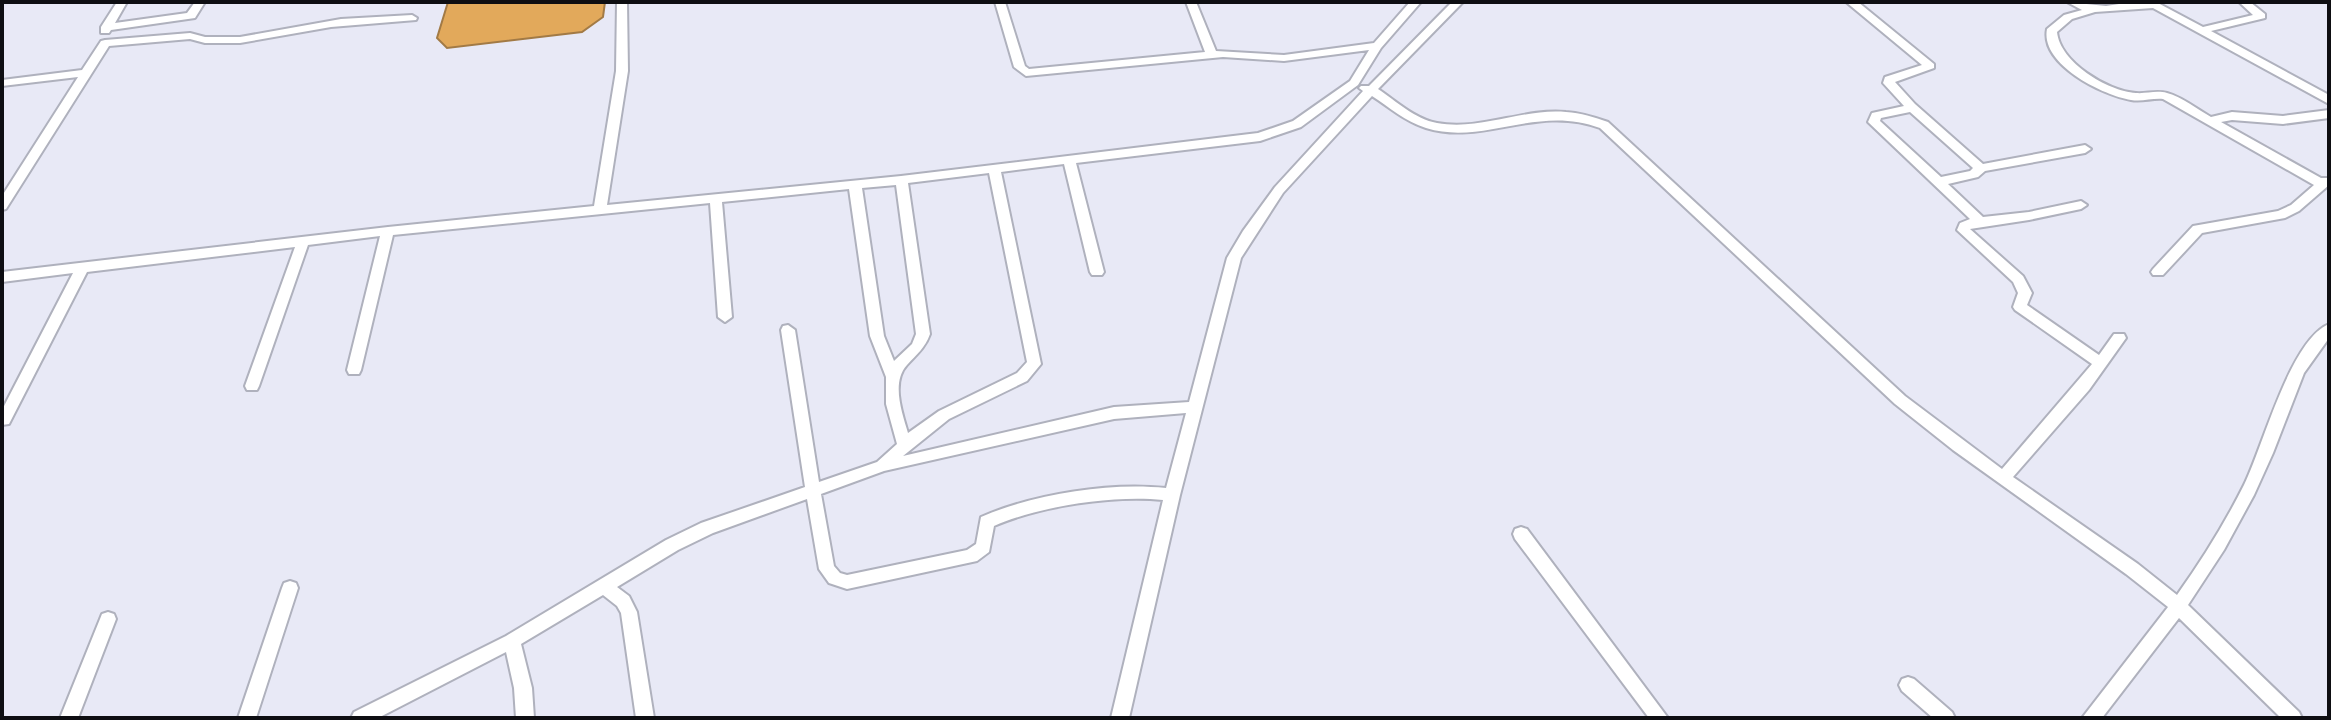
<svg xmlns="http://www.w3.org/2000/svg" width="2331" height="720" viewBox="0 0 2331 720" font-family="Figtree,sans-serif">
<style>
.water{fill:#e2a95b;stroke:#a27a45;stroke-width:2}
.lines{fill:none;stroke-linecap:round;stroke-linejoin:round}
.minor-casing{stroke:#afb1bd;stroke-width:4}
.minor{fill:#fff;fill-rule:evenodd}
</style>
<rect width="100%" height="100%" fill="#e8e9f6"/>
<!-- water -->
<path class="water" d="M448 2H605L603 17 582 32 447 48 437 38Z"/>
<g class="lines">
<!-- minor casing -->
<g class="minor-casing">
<path id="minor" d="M117 2H127L115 23 187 13 195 2H205L195 18 111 30 109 33H101V27Z
M617 2H627L628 71 607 205 901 176 1258 133 1293 121 1350 81 1369 50 1284 61 1223 57 1026 76 1014 67 995 2H1005L1025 66 1029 69 1205 52 1186 2H1196L1216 51 1284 55 1374 43 1410 2H1421L1381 48 1358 85 1301 127 1260 141 1076 163 1104 272 1102 275H1092L1090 272 1064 164 1001 172 1041 364 1027 381 949 419 903 456 1114 407 1189 402 1227 258 1243 231 1275 187 1363 91 1359 88 1361 86H1369L1452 2H1463L1378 89C1396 101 1415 119 1437 123 1481 131 1523 108 1566 112 1581 113 1594 117 1608 122L1905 396 2002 469 2092 364 2015 310 2013 307 2018 293 2013 282 1957 230 1960 223 1970 219 1868 122 1872 113 1904 106 1883 83 1885 77 1922 65 1846 2H1858L1934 64V68L1895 82 1915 104 1983 164 2085 145 2091 149 2085 153 1985 171 1978 177 1948 184 1983 217 2029 212 2081 201 2087 205 2081 209 2029 220 1970 229 2023 276 2032 293 2027 305 2099 355 2114 334H2124L2126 338 2089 390 2013 477 2138 564 2177 595C2202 560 2225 523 2244 485 2263 447 2290 340 2329 324V338L2304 373 2273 453 2254 495 2224 550 2188 605 2299 712 2302 718H2281L2179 618 2102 718H2082L2168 607 2126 574 1953 450 1895 404 1600 128C1537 104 1484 146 1426 128 1406 122 1389 107 1372 96L1283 193 1241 258 1180 495 1129 718H1111L1163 500C1113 495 1040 506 994 526L989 552 977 561 847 589 829 583 819 569 807 499 713 533 678 550 617 587 629 596 637 612 654 718H636L621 613 617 606 603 595 521 644 532 688 534 718H516L514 688 506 652 378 718H351L354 712 506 636 666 540 701 523 805 487 781 330 783 326 788 325 795 330 819 482 877 462 897 444 886 404V377L870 336 849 189 722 202 732 317 725 322 718 317 710 203 393 235 361 370 359 374H349L347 370 380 236 308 245 259 386 257 390H247L245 386 295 247 87 272 9 424 2 425V410L73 273 2 282V272L388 227 594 206 616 71ZM1910 112 1973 168 1970 171 1941 177 1880 121 1881 118ZM989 173 1027 362 1017 373 939 411 908 433C902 413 891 382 907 365 917 354 925 348 930 334L908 183ZM896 185 916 334 912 344 894 361 884 336 862 188ZM1186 413 1166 488C1109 482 1034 494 981 517L976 544 967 550 847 575 840 573 834 566 821 494 884 471 1114 419Z
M2067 2 2106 6 2132 2H2156L2203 27 2253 15 2239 2H2250L2265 14V18L2211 31 2329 95V104L2153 8 2095 12 2072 19 2057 32C2060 62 2107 91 2136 93 2146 94 2156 90 2167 93 2182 97 2197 109 2211 117L2232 112 2283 116 2329 110V118L2283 124 2232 120 2221 122 2321 178H2329V185L2299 211 2285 218 2202 233 2163 275H2153L2151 272 2153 269 2193 226 2278 211 2291 205 2314 185 2163 99C2152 98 2142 102 2131 100 2102 95 2040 64 2047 29L2064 15 2082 10Z
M412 15 417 18 416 20 331 27 240 43H205L190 39 109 46 6 209 2 210V196L78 77 2 86V80L82 70 101 41 105 40 190 33 205 37H240L341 19Z
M1521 527 1527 529 1668 718H1649L1515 539 1513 534 1515 529Z
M290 581 296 583 298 588 256 718H238L282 588 284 583Z
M108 612 114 614 116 619 78 718H60L100 619 102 614Z
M1908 677 1914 679 1952 712 1955 718H1933L1902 691 1899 685 1902 679Z"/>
</g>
<!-- minor -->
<use href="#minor" class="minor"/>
</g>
<!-- border -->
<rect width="2331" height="720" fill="none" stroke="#0e0e12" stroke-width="8"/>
</svg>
